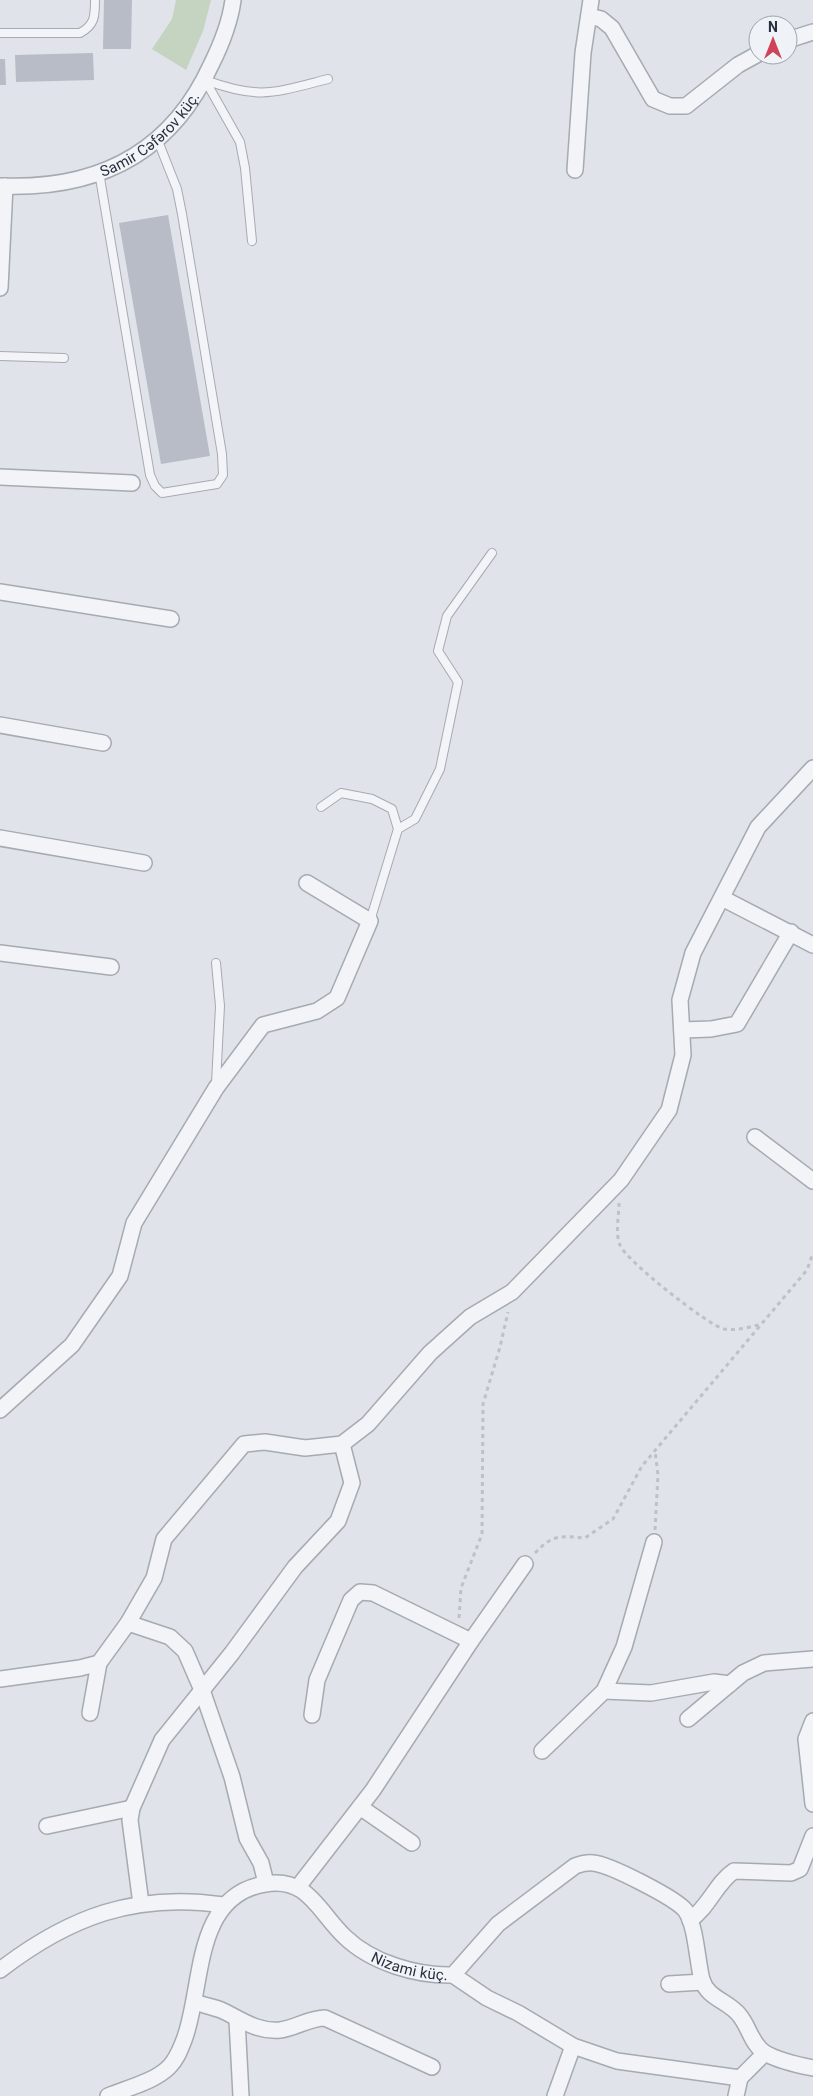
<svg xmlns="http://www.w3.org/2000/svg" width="813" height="2096" viewBox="0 0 813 2096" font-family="Roboto,sans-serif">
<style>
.green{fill:#c5d3c1}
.building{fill:#b7bcc6}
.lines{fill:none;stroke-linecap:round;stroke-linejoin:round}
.lane-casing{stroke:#a5aab3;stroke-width:10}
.street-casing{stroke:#a5aab3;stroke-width:18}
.path{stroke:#bdc1c8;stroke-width:3;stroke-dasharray:4 4;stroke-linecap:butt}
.lane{stroke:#f2f4f7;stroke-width:8}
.street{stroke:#f2f4f7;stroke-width:15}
.labels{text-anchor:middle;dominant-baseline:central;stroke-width:4;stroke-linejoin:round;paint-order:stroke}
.street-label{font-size:15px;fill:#283141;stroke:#eff2f6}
</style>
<rect width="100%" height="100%" fill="#e0e3e9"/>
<!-- green -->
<path class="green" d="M176 0H211L203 31 186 70 152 49 172 19Z"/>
<!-- building -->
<path class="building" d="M104 0H132L131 49H103Z
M93 53 94 80 16 82 15 55Z
M0 59H5L6 85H0Z
M168 215 210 456 161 464 119 223Z"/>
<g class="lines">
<!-- lane casing -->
<g class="lane-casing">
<path id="lane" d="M0 33H80C95 25 95 16 95 0
M99 172 150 475 155 486 162 493 217 484 223 475 222 454 182 214 177 189 158 141
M252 241 245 168 240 142 205 80C260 100 273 93 328 79
M0 356 64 358
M321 807 341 793 372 799 392 809 398 829
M370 921 398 829 415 819 440 769 458 682 438 651 447 616 492 553
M216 963 220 1006 216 1083"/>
</g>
<!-- street casing -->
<g class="street-casing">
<g id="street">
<path d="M589 16 601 19 612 28 653 99 670 106H686L738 65 758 54"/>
<path d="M788 40 813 32"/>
<path d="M575 170 583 53 591 0"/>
<path id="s1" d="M0 186C96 190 170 155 211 65 221 45 230 23 233 0"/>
<path d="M0 288 5 186"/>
<path d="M0 477 132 483"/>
<path d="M0 592 171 619"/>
<path d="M0 725 103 743"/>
<path d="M0 838 144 863"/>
<path d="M722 898 813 945"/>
<path d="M0 953 111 967"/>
<path d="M682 1030 711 1029 737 1024 791 932"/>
<path d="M755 1137 813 1181"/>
<path d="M0 1410 72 1345 120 1276 134 1223 216 1088 263 1025 317 1011 337 998 370 921 307 883"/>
<path d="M128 1623 170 1637 185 1651 202 1690 232 1777 247 1838 261 1863 266 1883"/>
<path d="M0 1679 80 1668 99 1663 128 1623 154 1578 164 1539 244 1444 265 1442 305 1448 342 1444 368 1424 430 1353 470 1317 512 1292 621 1180 669 1110 683 1055 680 1000 693 953 758 827 813 768"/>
<path d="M604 1691 651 1693 714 1682 730 1684"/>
<path d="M90 1713 99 1663"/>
<path d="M312 1715 317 1680 351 1600 360 1592 373 1593 471 1641"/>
<path d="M688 1719 743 1673 764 1663 813 1659"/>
<path d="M813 1721 806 1739 813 1804"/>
<path d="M542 1751 604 1691 624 1647 654 1542"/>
<path d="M360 1807 412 1843"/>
<path d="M47 1826 132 1808"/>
<path d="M298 1887 373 1790 471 1641 525 1564"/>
<path d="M141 1904 130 1820 132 1808 162 1740 232 1653 295 1567 338 1521 352 1483 342 1444"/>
<path d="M690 1920C709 1907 716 1883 734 1871L791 1873 800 1869 813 1836"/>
<path d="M0 1970C69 1917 135 1892 223 1905"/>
<path d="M453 1975 487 1998 518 2013 573 2046 617 2061 740 2078"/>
<path d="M669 1984 703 1982"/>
<path d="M195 2002C203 2005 213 2007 221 2010 241 2019 256 2032 280 2030 296 2028 309 2018 325 2018L432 2067"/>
<path d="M237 2020 241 2096"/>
<path id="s2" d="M108 2096C127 2088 154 2082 169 2067 177 2059 180 2050 184 2040 204 1988 192 1896 265 1884 308 1876 319 1913 345 1937 372 1963 417 1976 453 1975L498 1924 575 1866C581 1864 586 1862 593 1863 609 1864 675 1898 685 1910 696 1924 697 1961 702 1980 708 1999 729 2001 740 2016 749 2027 752 2045 765 2053 779 2061 798 2065 813 2068"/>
<path d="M555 2096 573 2046"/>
<path d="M736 2096 740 2078 765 2053"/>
</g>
</g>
<!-- path -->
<path class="path" d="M619 1203C619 1216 615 1233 620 1245 625 1260 709 1326 724 1329 737 1331 750 1327 762 1324
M655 1530 658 1475 655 1451
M535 1553C553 1534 560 1536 585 1538L613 1519 642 1466 807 1270 813 1253
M459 1618 461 1588 482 1534 483 1404 500 1347 508 1312"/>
<!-- lane -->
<use href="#lane" class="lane"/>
<!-- street -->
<use href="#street" class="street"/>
</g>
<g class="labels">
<!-- street labels -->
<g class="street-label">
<text stroke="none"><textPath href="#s1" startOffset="165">Samir Cəfərov küç.</textPath></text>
<text stroke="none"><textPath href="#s2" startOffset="462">Nizami küç.</textPath></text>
</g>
</g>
<!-- north arrow -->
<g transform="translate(773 40)"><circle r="24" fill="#eff2f6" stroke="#9fa5ae"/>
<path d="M0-4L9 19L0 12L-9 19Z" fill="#d04258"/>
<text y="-8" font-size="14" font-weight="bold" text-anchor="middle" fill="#283141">N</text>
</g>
</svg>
